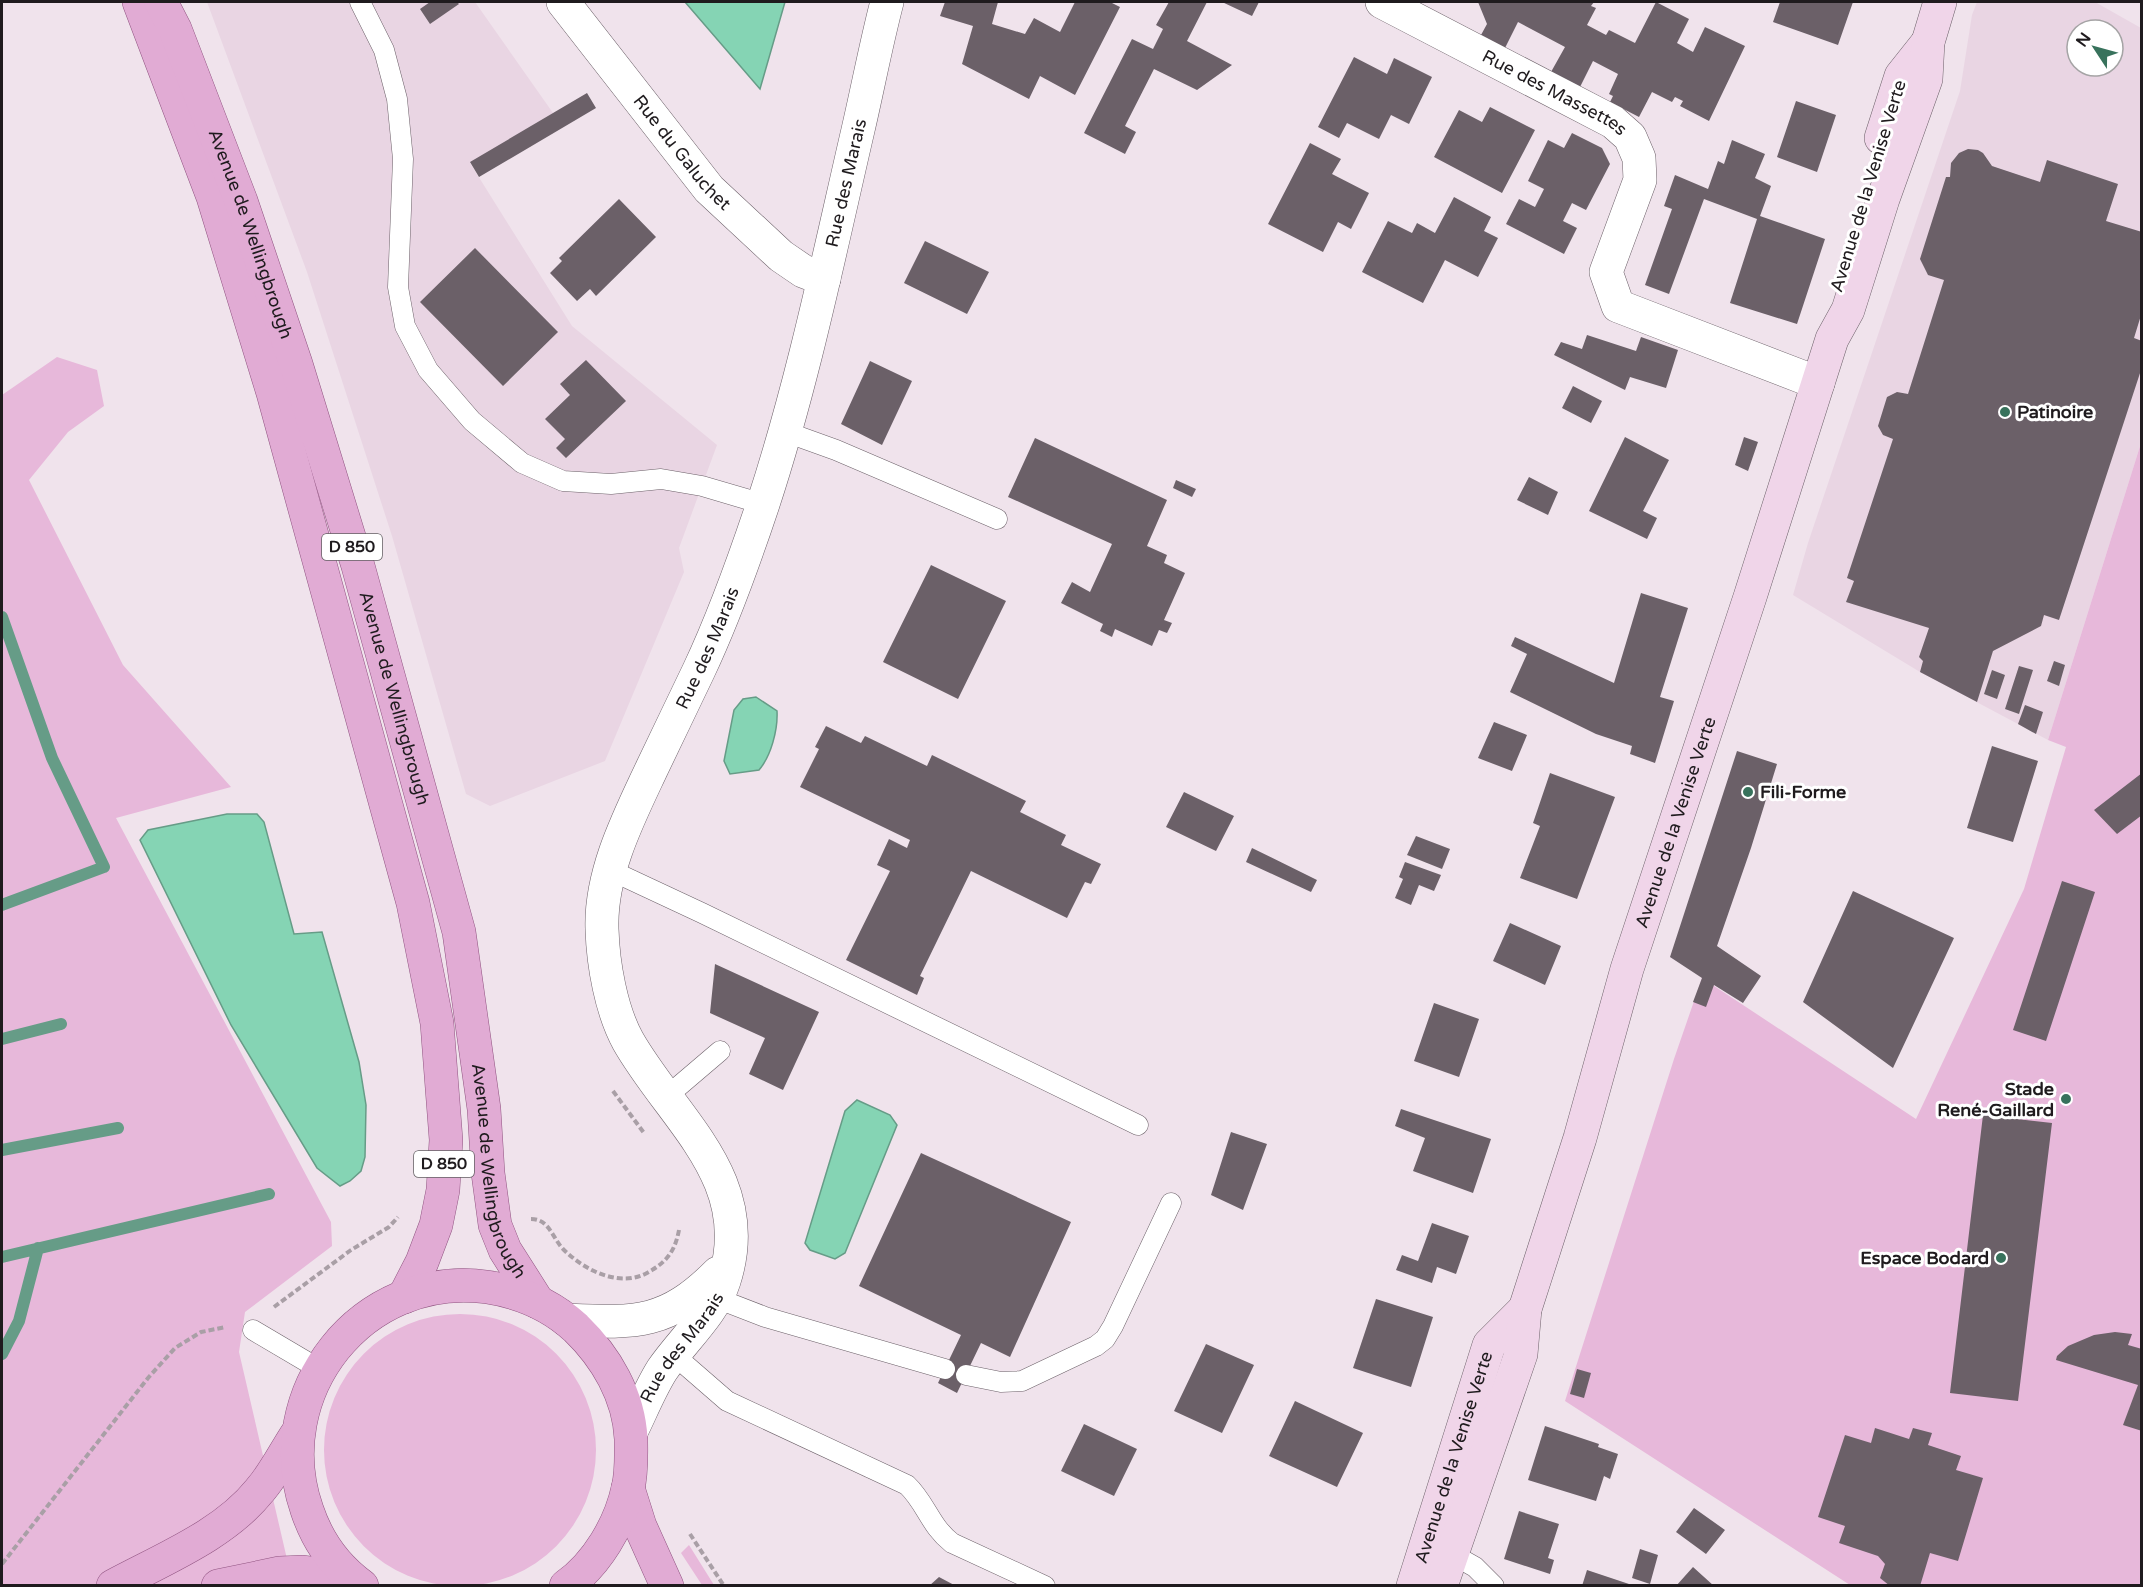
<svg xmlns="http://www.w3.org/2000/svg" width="2143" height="1587" viewBox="0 0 2143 1587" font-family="'Varela Round',sans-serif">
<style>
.built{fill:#e9d5e3;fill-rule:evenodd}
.green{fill:#e7b8da}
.water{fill:#85d4b4;stroke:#669c87;stroke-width:1.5}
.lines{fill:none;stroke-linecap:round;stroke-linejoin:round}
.stream{stroke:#669c87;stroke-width:12}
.building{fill:#6b6068}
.lane-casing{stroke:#6c6169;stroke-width:21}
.street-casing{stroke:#6c6169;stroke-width:34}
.secondary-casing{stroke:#6c6169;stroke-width:34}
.primary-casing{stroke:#905481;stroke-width:34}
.path{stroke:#a99fa6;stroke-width:4;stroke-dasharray:6 3;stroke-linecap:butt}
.lane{stroke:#fff;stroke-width:20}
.street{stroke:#fff;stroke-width:33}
.secondary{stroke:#f0d5e9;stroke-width:33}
.primary{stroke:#e1abd4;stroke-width:33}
.poi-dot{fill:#38725c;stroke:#fff;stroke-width:2}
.labels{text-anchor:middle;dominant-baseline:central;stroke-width:6;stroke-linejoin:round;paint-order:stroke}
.shield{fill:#fff;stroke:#625f62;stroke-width:1.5}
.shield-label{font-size:16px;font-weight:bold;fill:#1f1b1e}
.street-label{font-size:18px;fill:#1f1b1e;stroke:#fff}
.poi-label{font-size:18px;font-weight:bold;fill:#1f1b1e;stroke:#fff;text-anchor:start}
</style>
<rect width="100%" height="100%" fill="#f0e3ec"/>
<!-- built -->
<path class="built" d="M207 2H475L553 113 470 163 572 326 717 445 679 548 684 572 605 761 490 806 466 794 392 536 307 272Z
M1977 2H2095L2141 28V443L2048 740 1920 672 1793 595 1808 543 1960 91 1972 15ZM2077 30H2113V66H2077Z"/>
<!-- green -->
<path class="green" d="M57 357 97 370 104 406 68 432 29 480 123 665 231 787 116 818 331 1222 332 1246 245 1312 239 1352 293 1585H2V395Z
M2141 443V1585H1850L1565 1401 1674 1059 1702 978 1916 1119 2024 889 2066 747 2048 740Z
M324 1450a136 136 0 1 1 272 0a136 136 0 1 1-272 0Z
M689 1545 714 1585H702L681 1553Z"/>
<!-- water -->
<path class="water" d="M685 2H785L760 89Z
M756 697 777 711C778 730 771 756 759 770L730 774 724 761 734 710 743 699Z
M227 814H257L264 822 294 934 322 932 359 1062 366 1105 365 1157 361 1171 350 1181 340 1186 317 1168 231 1025 140 840 148 830Z
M857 1100 890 1115 897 1125 845 1253 835 1259 810 1250 805 1243 845 1111Z"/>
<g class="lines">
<!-- stream -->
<path class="stream" d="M2 617 52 758 104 867 2 905
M2 1039 61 1024
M2 1150 118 1128
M2 1257 269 1194
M2 1354 19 1321 38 1248"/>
</g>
<!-- building -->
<path class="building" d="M430 2H457L459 4 430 24 420 9Z
M945 2H998L992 24 1025 34 1034 18 1060 32 1075 2H1110L1120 7 1075 95 1040 76 1029 99 962 64 973 26 940 16Z
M1169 2H1207L1187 41 1232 65 1197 90 1154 69 1125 126 1136 132 1125 154 1084 133 1132 39 1153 49 1163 29 1156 25Z
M1222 2H1259L1252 16Z
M1478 2H1594L1591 6 1596 8 1587 25 1606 35 1609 30 1635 43 1656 2 1689 19 1677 43 1693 52 1705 27 1745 46 1709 121 1680 106 1683 101 1675 97 1672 102 1652 92 1639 117 1610 102 1613 96 1609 94 1618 74 1593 61 1580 87 1551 72 1565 47 1518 22 1505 48 1481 35 1487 24Z
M1780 2H1853L1838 45 1773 22Z
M1354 57 1387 74 1394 58 1432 77 1409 124 1391 115 1379 139 1347 123 1339 138 1318 127Z
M587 93 596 108 479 177 470 162Z
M1796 101 1836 115 1817 172 1777 157Z
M1490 107 1535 130 1502 193 1434 157 1459 110 1482 122Z
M1572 133 1602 148 1610 164 1586 210 1572 203 1563 221 1577 228 1564 254 1506 224 1519 199 1535 207 1544 189 1528 181 1548 140 1564 148Z
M1732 140 1765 154 1755 178 1771 186 1760 216 1825 239 1797 324 1730 303 1757 219 1704 199 1669 294 1645 285 1672 209 1664 206 1675 175 1708 189 1718 161 1724 164Z
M1310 143 1341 159 1332 174 1369 193 1351 229 1338 222 1323 252 1268 224Z
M1968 149 1978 150 1983 153 1992 166 2040 182 2047 160 2118 184 2106 221 2142 232V312L2134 338 2142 341V367L2059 620 2044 615 2041 626 1993 651 1977 702 1920 672 1923 661 1919 657 1929 628 1846 602 1854 581 1847 578 1893 439 1883 435 1878 426 1887 397 1897 392 1908 394 1944 280 1928 275 1920 259 1946 177H1950L1951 163 1959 153Z
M1454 197 1491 217 1484 231 1498 238 1478 277 1445 260 1423 303 1362 272 1388 221 1412 233 1417 223 1435 233Z
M619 199 656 237 596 296 590 289 577 301 550 273 562 261 559 258Z
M925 241 989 272 967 314 904 283Z
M475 248 558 332 503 386 420 302Z
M1587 335 1636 351 1641 337 1678 350 1666 388 1630 377 1625 390 1554 355 1561 342 1582 349Z
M586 360 626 401 566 458 556 448 565 439 545 419 570 395 560 384Z
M870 361 912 381 882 445 841 424Z
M1573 386 1602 401 1591 423 1562 408Z
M1625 437 1669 460 1643 511 1657 518 1647 539 1589 511Z
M1744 437 1758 442 1748 471 1735 465Z
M1035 438 1167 500 1147 546 1167 555 1164 563 1185 573 1164 620 1172 623 1167 633 1159 630 1152 646 1115 629 1112 637 1100 631 1103 624 1061 603 1072 582 1090 592 1112 544 1008 497Z
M1529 477 1558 492 1548 515 1517 500Z
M1176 480 1196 489 1192 497 1173 488Z
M931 565 1006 601 958 699 883 662Z
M1641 593 1688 608 1660 697 1674 701 1655 763 1630 754 1632 746 1596 734 1510 692 1527 654 1511 646 1515 637 1614 683Z
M2054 661 2065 665 2059 686 2047 681Z
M2019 666 2033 670 2019 714 2005 709Z
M1992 670 2005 675 1997 699 1984 694Z
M2025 705 2043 712 2036 734 2018 724Z
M1494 722 1527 735 1512 771 1478 758Z
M826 726 861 743 865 736 927 766 932 755 1026 801 1020 812 1066 835 1061 845 1101 864 1091 884 1085 882 1067 918 971 871 920 976 924 978 917 995 846 960 890 871 877 865 889 839 907 848 910 840 800 787 819 749 815 747Z
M1992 746 2038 761 2013 842 1967 828Z
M1737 751 1777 764 1751 848 1717 946 1761 976 1743 1003 1714 985 1706 1007 1693 1002 1702 978 1670 957Z
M1550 773 1615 797 1577 899 1520 878 1540 826 1533 823Z
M2142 773V815L2117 834 2094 810Z
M1184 792 1234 816 1216 851 1166 827Z
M1416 836 1450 849 1442 869 1407 855Z
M1252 848 1317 880 1311 892 1246 862Z
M1405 862 1441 875 1434 891 1419 885 1411 905 1395 898 1403 879 1399 877Z
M2062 881 2095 892 2046 1041 2013 1030Z
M1853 891 1954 938 1893 1068 1803 1002Z
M1510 923 1561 946 1545 985 1493 961Z
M715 964 819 1012 783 1090 749 1074 765 1038 710 1013Z
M1434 1003 1479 1019 1459 1077 1414 1061Z
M1401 1109 1491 1139 1473 1193 1413 1171 1425 1138 1395 1126Z
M1983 1115 2052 1123 2018 1401 1950 1393Z
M1231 1132 1267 1144 1243 1210 1211 1195Z
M921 1153 1071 1222 1010 1357 981 1343 957 1393 938 1383 961 1335 859 1286Z
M1432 1223 1469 1236 1456 1274 1437 1267 1432 1283 1396 1270 1402 1255 1418 1261Z
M1376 1299 1433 1317 1411 1387 1353 1368Z
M2115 1332 2132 1334 2128 1345 2142 1349V1431L2123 1425 2138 1385 2056 1360 2057 1356 2068 1346 2094 1335Z
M1206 1344 1254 1365 1222 1433 1174 1411Z
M1577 1369 1591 1373 1584 1398 1570 1394Z
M1295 1401 1363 1433 1337 1487 1269 1456Z
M1084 1424 1137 1449 1114 1496 1061 1471Z
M1545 1426 1599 1444 1598 1447 1618 1454 1610 1479 1604 1476 1596 1501 1528 1480Z
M1875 1428 1909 1439 1913 1428 1932 1433 1928 1445 1961 1456 1956 1470 1983 1478 1958 1561 1930 1553 1920 1586H1890L1880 1578 1885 1564 1878 1556 1839 1543 1845 1526 1818 1517 1845 1435 1871 1443Z
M1694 1508 1725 1530 1706 1554 1676 1532Z
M1519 1511 1559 1524 1548 1558 1554 1560 1550 1574 1504 1559Z
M1640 1549 1658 1555 1650 1584 1632 1578Z
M1693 1567 1714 1586H1676Z
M1587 1570 1629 1584 1628 1586H1582Z
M939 1577 956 1586H929Z"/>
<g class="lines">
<!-- lane casing -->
<g class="lane-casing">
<path id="lane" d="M360 2 384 50 397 99 403 159 398 287 405 326 428 370 472 421 522 463 563 481 611 484 661 479 702 486 763 504
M786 432 836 450 997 519
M610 870 702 913 1138 1125
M666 1097 720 1051
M711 1292 716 1298 765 1317 945 1369
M253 1330 319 1369
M676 1345 674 1355 727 1401 907 1485C926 1503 930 1526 952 1543L1045 1586
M966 1375 1001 1382 1022 1381 1096 1346 1105 1339 1113 1326 1171 1203
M1452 1554 1475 1567 1494 1586"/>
</g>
<!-- street casing -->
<g class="street-casing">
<g id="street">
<path id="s1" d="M563 2 709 189 781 256 803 271 824 279"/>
<path id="s2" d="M1382 2 1613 122 1630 137 1639 158 1640 180 1606 272 1618 306 1818 383"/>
<path d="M567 1320C637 1323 666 1325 718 1273"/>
<path id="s3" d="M631 1432C641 1412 650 1389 662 1370 681 1342 714 1313 724 1281 757 1179 673 1120 628 1041 611 1010 603 964 602 929 600 873 629 817 652 768 668 735 683 703 699 670 724 617 744 561 763 504 803 382 829 255 858 130 868 87 876 44 887 2"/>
</g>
</g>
<!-- secondary casing -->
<g class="secondary-casing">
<g id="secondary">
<path d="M1881 138 1901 76 1928 42"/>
<path id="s4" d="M1413 1586 1489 1345 1525 1309"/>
<path id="s5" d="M1441 1586 1521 1354 1525 1309 1580 1138 1627 969 1750 597 1832 339 1848 310 1883 199 1926 79 1928 42 1940 2"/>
</g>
</g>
<!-- primary casing -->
<g class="primary-casing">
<g id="primary">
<path d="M139 2 213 197 273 393 413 903 437 1023 446 1140 443 1190 436 1225 422 1262 404 1297"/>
<path id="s6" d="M161 2 175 29 241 201 296 364 358 566 459 932 484 1109 488 1173 495 1225 505 1250 538 1302"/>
<path d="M628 1488 640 1526 667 1586"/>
<path d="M113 1586C163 1559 224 1535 260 1490 275 1473 285 1451 298 1432"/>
<path d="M218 1586 280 1573 303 1572 351 1578"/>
<path d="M362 1586C336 1567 317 1540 307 1510 266 1393 362 1270 487 1287 520 1292 551 1305 576 1328 606 1357 629 1396 631 1439 631 1455 632 1472 628 1488 620 1525 597 1564 566 1586"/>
</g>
</g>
<!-- path -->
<path class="path" d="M613 1091 644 1133
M531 1219C549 1219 552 1237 563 1249 584 1270 619 1288 647 1273 667 1262 675 1251 679 1230
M274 1307 351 1250 389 1227 398 1217
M690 1534 724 1586
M2 1564 148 1378 175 1348 201 1332 226 1327"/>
<!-- lane -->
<use href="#lane" class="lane"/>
<!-- street -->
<use href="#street" class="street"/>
<!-- secondary -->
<use href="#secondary" class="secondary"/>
<!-- primary -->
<use href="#primary" class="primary"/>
</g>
<!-- markers -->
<g class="poi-dot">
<circle cx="2005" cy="412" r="6"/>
<circle cx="1748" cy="792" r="6"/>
<circle cx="2066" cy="1099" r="6"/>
<circle cx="2001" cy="1258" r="6"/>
</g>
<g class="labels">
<!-- shield labels -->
<g class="shield">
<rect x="322" y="534" width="60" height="26" rx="4.5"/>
<rect x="414" y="1151" width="60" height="26" rx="4.5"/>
</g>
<g class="shield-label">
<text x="352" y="547">D 850</text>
<text x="444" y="1164">D 850</text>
</g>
<!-- street labels -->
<g class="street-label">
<text stroke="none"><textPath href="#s2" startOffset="195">Rue des Massettes</textPath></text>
<text stroke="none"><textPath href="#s1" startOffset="192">Rue du Galuchet</textPath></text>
<text stroke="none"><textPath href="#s3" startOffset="1353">Rue des Marais</textPath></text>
<text transform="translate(1868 186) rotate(-73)">Avenue de la Venise Verte</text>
<text stroke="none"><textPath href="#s6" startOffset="249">Avenue de Wellingbrough</textPath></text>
<text stroke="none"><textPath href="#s3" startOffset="867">Rue des Marais</textPath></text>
<text stroke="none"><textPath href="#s6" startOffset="735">Avenue de Wellingbrough</textPath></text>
<text stroke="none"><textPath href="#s5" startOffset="800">Avenue de la Venise Verte</textPath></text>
<text stroke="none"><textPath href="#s6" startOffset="1221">Avenue de Wellingbrough</textPath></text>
<text stroke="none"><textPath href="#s3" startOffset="99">Rue des Marais</textPath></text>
<text stroke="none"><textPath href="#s4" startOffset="135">Avenue de la Venise Verte</textPath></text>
</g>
<!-- poi labels -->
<g class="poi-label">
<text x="2017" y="412">Patinoire</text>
<text x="1760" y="792">Fili-Forme</text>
<text x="2054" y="1089" text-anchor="end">Stade<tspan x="2054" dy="21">René-Gaillard</tspan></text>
<text x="1989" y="1258" text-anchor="end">Espace Bodard</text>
</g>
</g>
<!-- border -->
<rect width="2143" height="1587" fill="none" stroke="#1f1b1e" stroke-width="6"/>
<!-- north arrow -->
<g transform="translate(2095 48) rotate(306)"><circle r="28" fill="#ffffff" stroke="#a5a4a5" stroke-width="1.5"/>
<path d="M0-4.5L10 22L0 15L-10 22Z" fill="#38725c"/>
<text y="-9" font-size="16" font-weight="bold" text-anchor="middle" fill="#1f1b1e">N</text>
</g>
</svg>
